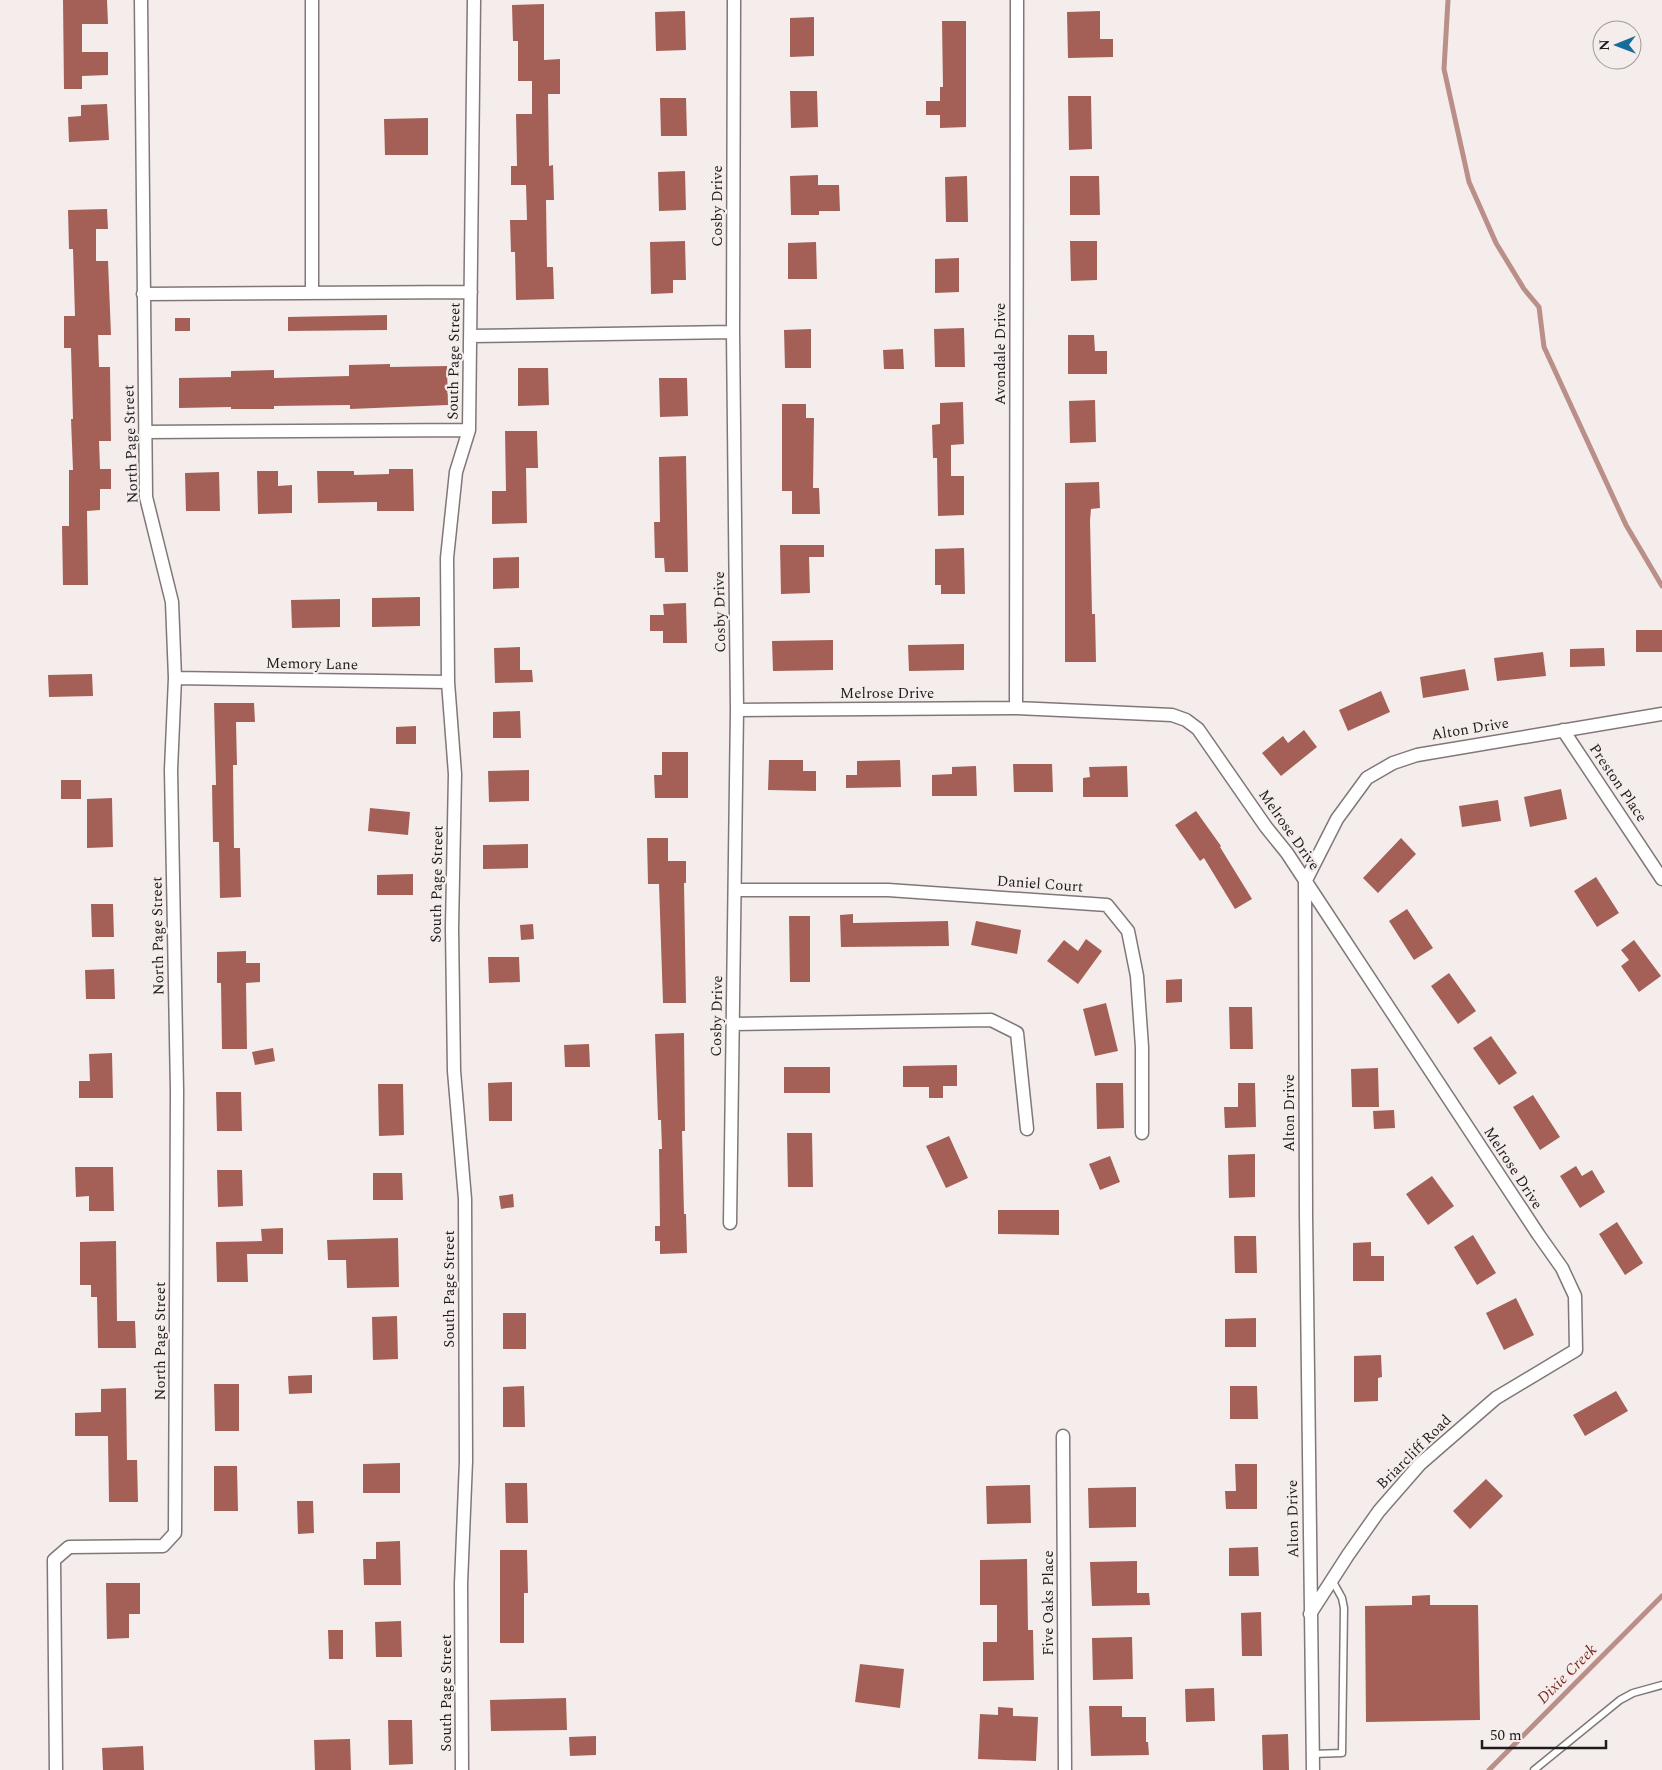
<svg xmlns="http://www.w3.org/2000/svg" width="1662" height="1770" viewBox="0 0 1662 1770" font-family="Spectral,serif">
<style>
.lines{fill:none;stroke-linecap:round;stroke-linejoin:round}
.stream{stroke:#ba8f88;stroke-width:5}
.building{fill:#a46056}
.service-casing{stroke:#7f7877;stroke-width:9}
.minor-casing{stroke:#7f7877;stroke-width:15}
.service{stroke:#fff;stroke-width:6}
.minor{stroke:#fff;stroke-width:12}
.labels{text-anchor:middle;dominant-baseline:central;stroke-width:4.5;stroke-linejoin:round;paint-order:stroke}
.street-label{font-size:15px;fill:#1f1c1c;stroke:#f4edec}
.water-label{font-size:16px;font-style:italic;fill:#7e291f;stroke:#f4edec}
</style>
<rect width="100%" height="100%" fill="#f4edec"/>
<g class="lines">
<!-- stream -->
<path class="stream" d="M1448 0 1444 69 1469 182 1496 243 1524 289 1539 307 1544 347 1626 525 1662 586
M1489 1770 1662 1596"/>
</g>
<!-- building -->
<path class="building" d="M63 0H107L108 24H82V52H108V75L82 76V89H64Z
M544 4V60L560 59V94H548L549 166 553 165 554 200H546L547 267H553L554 299 516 300 515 252H511L510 220H527L526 185H511V166H517L516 114H532V81H518V41H513L512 5Z
M685 11 686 50 656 51 655 12Z
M1100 11V39H1113V57L1068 58 1067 12Z
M814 17V56L790 57V18Z
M942 21H966V127L940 128V115H926V101H940V87H943Z
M790 91H817L818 127 791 128Z
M1068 96H1091L1092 149 1069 150Z
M660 98H686L687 136H661Z
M107 104 109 140 69 142 68 117 81 116V105Z
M428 118V155H385L384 119Z
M685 171 686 210 659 211 658 172Z
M818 175V185H839L840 211H819V215H791L790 176Z
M967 176 968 222H946L945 177Z
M1070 176H1099L1100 215H1070Z
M107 209 108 229H96V261H108L111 335H98L99 367H110L111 441H99L100 469H111V489H100V510L87 511 88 585H63L62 526H69V470H73L71 419H73L71 348H64V316H75L73 249H69L68 210Z
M685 241 686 280H673V293L651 294 650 242Z
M1070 241H1097V280L1071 281Z
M816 242 817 279H788V243Z
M959 258V292L935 293V259Z
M387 315V330L288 331V317Z
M175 318H190V331H175Z
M964 328 965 367H935L934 329Z
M811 329V368H785L784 330Z
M1068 335H1094L1095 351H1107V374H1068Z
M903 349 904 369H884L883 350Z
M390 364V367L447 366 448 405 350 409V405L274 406V409H231V407L179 408V378L231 377V371L274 370V378L349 376V365Z
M518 368H548L549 405 518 406Z
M659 378H687L688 416 660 417Z
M1095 400 1096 442 1070 443 1069 401Z
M963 402 964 444 951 445V476H964V515L938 516 937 458H933L932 425 940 424V403Z
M782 404H806V418H814L813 488H819L820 514H792V491H782Z
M505 431H537L538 468H526L527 523 492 524V491H506Z
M686 456 688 572H665L664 558H655L654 522H660L659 457Z
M389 469H413L414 511H377V502L318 503 317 471H354V475L389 474Z
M257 471H278V486L292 485V513L258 514Z
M219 472 220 511H186L185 473Z
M1099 482 1100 508 1091 509 1090 520 1092 614H1095L1096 662H1065V483Z
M780 545H824V557H809L810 593 781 594Z
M964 548 965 594H941V585H935V549Z
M519 557V588L493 589V558Z
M420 597V626L372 627V598Z
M340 599V627L292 628 291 600Z
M686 603 687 643H663V631H650V615H664L663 604Z
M1636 630H1662V652H1636Z
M833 640V670L773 671 772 641Z
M964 644V670L909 671 908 645Z
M520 647V670H532L533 682 495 683 494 648Z
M1604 648 1605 666 1570 667V649Z
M1543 652 1546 676 1497 681 1494 658Z
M1465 669 1469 690 1423 698 1420 677Z
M92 674 93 696 49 697 48 675Z
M1381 691 1390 712 1348 731 1339 710Z
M214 703H254L255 722H236L237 765H233L234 848H240L241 897 220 898 219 842H213L212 785H216Z
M520 711 521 738H493V712Z
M416 726V744H396V727Z
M1304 730 1317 747 1281 776 1262 753 1283 736 1288 743Z
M662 752H688V798H655L654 775H662Z
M769 760H803V771H816V791L768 790Z
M900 760 901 787 846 788V775H857V761Z
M1013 764H1052L1053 792H1014Z
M976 766 977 796H932V775L952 774V767Z
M1127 766 1128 797H1083V778L1090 777 1089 767Z
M529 770V801L489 802 488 771Z
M61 780H81V799H61Z
M1561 789 1567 819 1530 827 1524 797Z
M112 798 113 847 87 848V799Z
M1498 800 1501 821 1462 827 1459 806Z
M370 808 410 812 408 835 368 831Z
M1196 811 1221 846 1220 847 1252 899 1235 909 1204 858 1200 861 1175 825Z
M647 838H668V861H686V883H684L686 1003H663L659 884H648Z
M1401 838 1416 854 1378 893 1363 878Z
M528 844V868L483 869V845Z
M413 874V895H377V875Z
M1596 877 1619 913 1597 927 1574 891Z
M91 904H113L114 937H92Z
M1407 909 1433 948 1414 960 1389 921Z
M853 914V923L948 921 949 946 841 947 840 915Z
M789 916H810V982H790Z
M976 921 1021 930 1017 954 971 945Z
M533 924 534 939 521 940 520 925Z
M1086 939 1102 951 1078 984 1047 961 1064 940 1078 951Z
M1634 940 1661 976 1639 992 1621 966 1629 960 1621 950Z
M246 951V963H260V982L246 983 247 1049H222L221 983H217V952Z
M488 957H519L520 982 489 983Z
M114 969 115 999H86L85 970Z
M1449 973 1476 1011 1458 1024 1431 986Z
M1182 979V1002L1166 1003V980Z
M1106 1003 1118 1051 1095 1056 1083 1009Z
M1229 1007H1252L1253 1049H1230Z
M684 1033 685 1131H682L684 1214H686L687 1253 660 1254V1241H655V1226H660L659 1149H662L661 1120H658L655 1034Z
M1491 1036 1517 1073 1499 1085 1473 1048Z
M589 1044 590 1067H565L564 1045Z
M273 1048 275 1061 255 1065 252 1052Z
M112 1053 113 1098H79V1081H90L89 1054Z
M957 1065V1086H943V1098H929V1087H903V1066Z
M784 1067H830V1093H784Z
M1378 1068 1379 1107H1352L1351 1069Z
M512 1082V1121H489L488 1083Z
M1096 1083H1123L1124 1128 1097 1129Z
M1238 1083H1255L1256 1127 1225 1128 1224 1107H1238Z
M378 1084H403L404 1135 379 1136Z
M216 1092H241L242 1131H217Z
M1533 1095 1560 1137 1540 1150 1513 1107Z
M1394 1110 1395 1128 1374 1129 1373 1111Z
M787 1133H812L813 1187H788Z
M949 1136 968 1178 946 1188 926 1146Z
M1255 1154V1197L1229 1198 1228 1155Z
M1110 1156 1120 1182 1100 1190 1089 1164Z
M1576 1166 1582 1176 1592 1170 1605 1192 1580 1208 1560 1176Z
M75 1167H113L114 1211H89V1196L76 1197Z
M217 1170H242L243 1206 218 1207Z
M373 1173H402L403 1200H373Z
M1432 1176 1454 1206 1428 1225 1406 1194Z
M513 1194 514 1207 501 1209 499 1196Z
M998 1210H1059V1235L998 1234Z
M1617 1222 1643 1263 1625 1275 1599 1234Z
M283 1228V1254H247L248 1282H217L216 1242 262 1241 261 1229Z
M1473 1235 1496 1273 1477 1285 1454 1247Z
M1234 1236H1256L1257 1273H1235Z
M398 1238 399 1287 347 1288 346 1260H328L327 1240Z
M116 1241 117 1321H135L136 1348H98L97 1297H91V1285H80V1242Z
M1371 1242V1256H1384V1281H1353V1243Z
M1516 1298 1534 1335 1504 1350 1486 1313Z
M503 1313H526V1349H503Z
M397 1316 398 1359 373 1360 372 1317Z
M1256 1318V1347H1225V1319Z
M1381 1355 1382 1377 1378 1378V1401L1354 1402V1356Z
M312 1375V1393L289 1394 288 1376Z
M214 1384H239V1431H215Z
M524 1386 525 1427H503V1387Z
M1230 1386H1257L1258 1419H1230Z
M126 1388 127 1460H137L138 1502H109L108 1436H75V1413L101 1412V1389Z
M1616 1391 1628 1411 1585 1436 1573 1415Z
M400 1463V1493H363V1464Z
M1235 1464H1257V1509H1226L1225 1491H1236Z
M214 1466H237L238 1511H214Z
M1486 1479 1503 1496 1470 1529 1453 1511Z
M505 1483H527L528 1523H506Z
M1030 1485 1031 1523 987 1524 986 1486Z
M1136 1487V1527L1089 1528 1088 1488Z
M297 1501H313L314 1533 298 1534Z
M400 1541 401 1585H364L363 1559H376V1542Z
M1258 1547 1259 1576H1229V1548Z
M500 1550H527L528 1593H524V1643H500Z
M1027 1559 1028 1630H1033L1034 1680 983 1681V1642H997V1605H980V1560Z
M1137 1561V1593H1149L1150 1605 1092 1606 1090 1562Z
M106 1583H140V1614H129V1638L107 1639Z
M1430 1595V1605H1478L1480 1720 1366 1722 1365 1606 1412 1605V1596Z
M1261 1612 1262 1656H1242L1241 1613Z
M401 1621 402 1657H376L375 1622Z
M328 1630H343V1659H329Z
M1132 1637 1133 1679 1093 1680 1092 1638Z
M860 1664 904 1669 900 1708 855 1702Z
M1214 1688 1215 1721 1186 1722 1185 1689Z
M566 1698 567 1730 491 1731 490 1700Z
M1089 1706H1122V1717H1146V1742H1148L1149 1755 1091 1756Z
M998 1707 1013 1708V1716L1038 1717 1036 1761 978 1759 980 1714 998 1715Z
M388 1720H412L413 1764 389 1765Z
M1288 1734 1289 1770H1263L1262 1735Z
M596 1736V1755L570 1756 569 1737Z
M350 1739 351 1770H315L314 1740Z
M143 1746 144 1770H103L102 1748Z"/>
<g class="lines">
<!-- service casing -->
<g class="service-casing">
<path id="service" d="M1312 1754 1342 1753 1344 1608 1342 1598 1332 1580
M1534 1770 1620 1700 1633 1693 1662 1685"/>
</g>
<!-- minor casing -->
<g class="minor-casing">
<path id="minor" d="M312 0V293
M143 294 471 292
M470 336 733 332
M145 432 469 430
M175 678 448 682
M1016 708 1017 0
M737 710 1016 708 1172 715 1186 720 1198 729 1266 827 1287 853 1538 1234 1562 1268 1575 1296 1576 1350 1496 1398 1420 1464 1379 1511 1348 1555 1310 1614
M1563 730 1662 879
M735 890H888L1107 905 1128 931 1137 976 1142 1047V1133
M733 1024 991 1020 1017 1033 1027 1129
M730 1223 737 710 733 332 734 0
M1063 1436 1065 1770
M56 1770 54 1560 69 1547 163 1546 175 1533 177 1091 171 770 175 678 172 602 146 497 141 0
M462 1770 461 1584 466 1461 465 1199 454 1071 452 928 455 774 448 682 447 558 456 472 469 430 474 0
M1313 1770 1306 1215 1305 882 1337 819 1367 778 1393 763 1417 755 1662 714"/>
</g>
<!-- service -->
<use href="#service" class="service"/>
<!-- minor -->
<use href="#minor" class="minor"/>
</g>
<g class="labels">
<!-- street labels -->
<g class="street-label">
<text transform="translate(717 206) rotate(-90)">Cosby Drive</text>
<text transform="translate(1000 354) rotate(-90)">Avondale Drive</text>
<text transform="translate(454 361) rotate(-89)">South Page Street</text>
<text transform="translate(131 444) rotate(-92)">North Page Street</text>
<text transform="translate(720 612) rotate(-91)">Cosby Drive</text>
<text transform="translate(312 664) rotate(1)">Memory Lane</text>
<text x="887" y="693">Melrose Drive</text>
<text transform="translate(1470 729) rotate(-9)">Alton Drive</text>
<text transform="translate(1618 783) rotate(56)">Preston Place</text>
<text transform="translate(1289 830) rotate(55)">Melrose Drive</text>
<text transform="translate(437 884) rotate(-89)">South Page Street</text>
<text transform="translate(1040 884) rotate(4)">Daniel Court</text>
<text transform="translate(158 936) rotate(-91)">North Page Street</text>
<text transform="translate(717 1016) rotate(-89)">Cosby Drive</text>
<text transform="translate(1289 1113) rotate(-90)">Alton Drive</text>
<text transform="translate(1513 1168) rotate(57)">Melrose Drive</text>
<text transform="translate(449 1289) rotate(-90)">South Page Street</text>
<text transform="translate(160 1341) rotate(-90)">North Page Street</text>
<text transform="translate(1414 1452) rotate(-45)">Briarcliff Road</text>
<text transform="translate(1293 1519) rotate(-91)">Alton Drive</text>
<text transform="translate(1048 1603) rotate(-90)">Five Oaks Place</text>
<text transform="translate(446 1693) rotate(-90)">South Page Street</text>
</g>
<!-- water labels -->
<g class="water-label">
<text transform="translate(1567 1674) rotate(-45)">Dixie Creek</text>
</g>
</g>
<!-- north arrow -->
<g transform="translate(1617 45) rotate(269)"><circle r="24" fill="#f4edec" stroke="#9f9999"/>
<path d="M0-4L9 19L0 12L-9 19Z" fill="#166d9d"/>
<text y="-8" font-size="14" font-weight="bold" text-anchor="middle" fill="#1f1c1c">N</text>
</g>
<!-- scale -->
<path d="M1482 1740v8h124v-8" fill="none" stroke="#1f1c1c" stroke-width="2.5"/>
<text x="1490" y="1740" font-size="15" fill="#1f1c1c" stroke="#f4edec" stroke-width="4" paint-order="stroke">50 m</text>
</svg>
